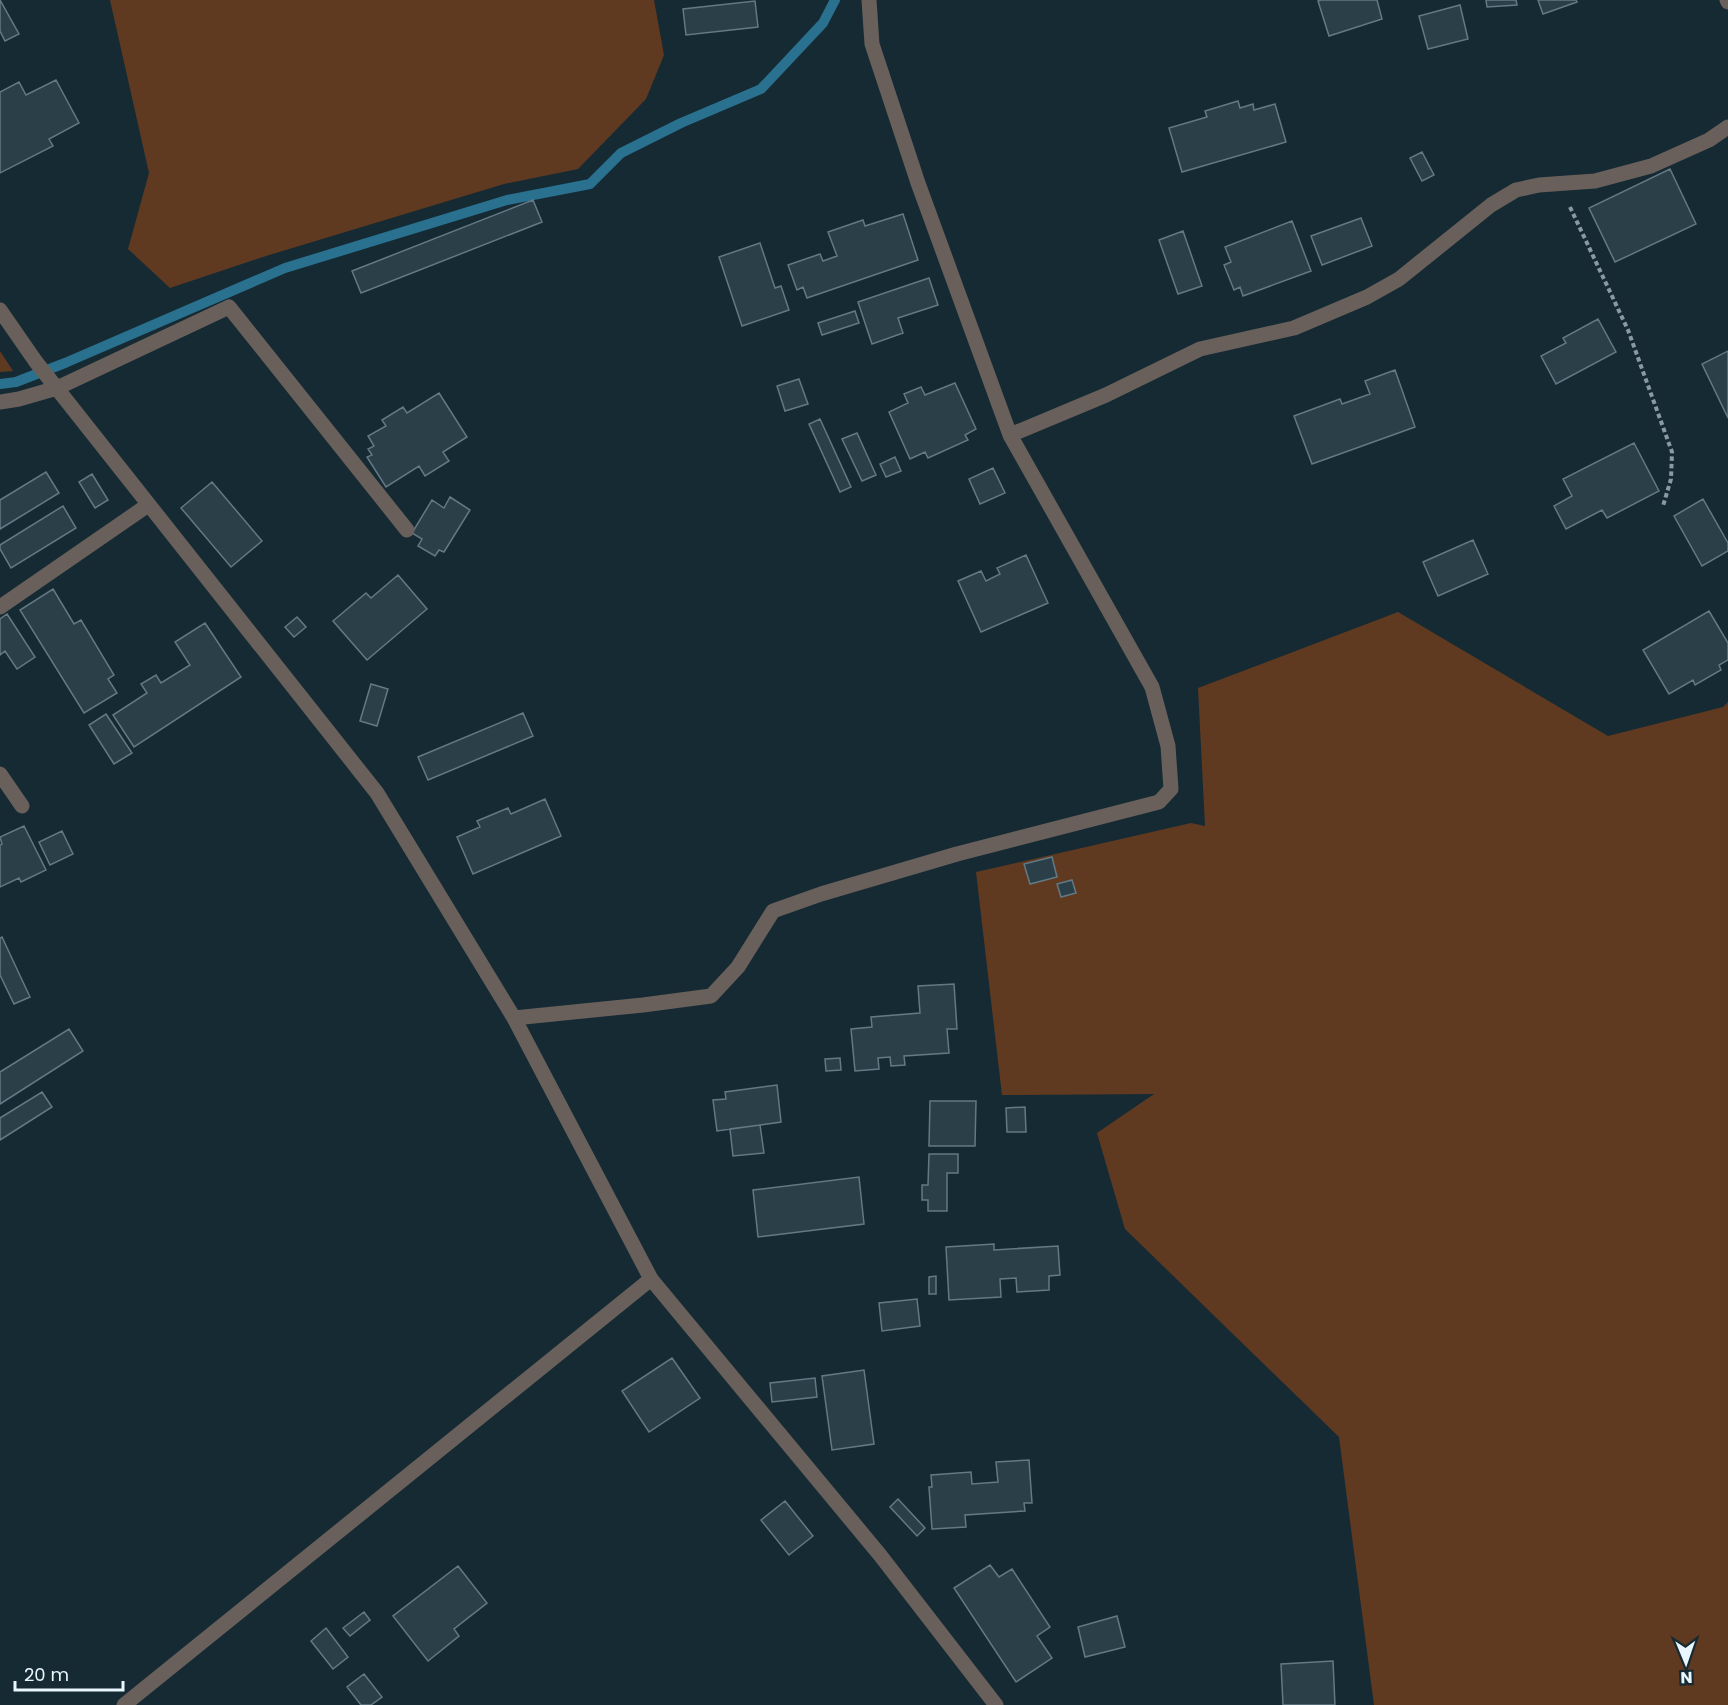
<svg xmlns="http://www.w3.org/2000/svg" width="1728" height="1705" viewBox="0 0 1728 1705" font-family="Poppins,sans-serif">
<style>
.green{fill:#603a20}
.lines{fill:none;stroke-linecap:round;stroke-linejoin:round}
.stream{stroke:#29718f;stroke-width:10}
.building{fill:#2b3f49;stroke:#637983;stroke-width:1.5}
.path{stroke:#8a9aa1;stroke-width:4;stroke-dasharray:4.5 3;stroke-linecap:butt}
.minor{stroke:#69605b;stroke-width:15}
</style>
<rect width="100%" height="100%" fill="#162a33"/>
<!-- green -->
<path class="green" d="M110 0H654L664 55 646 99 578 169 504 184 266 256 170 288 128 249 149 173Z
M0 351 13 371 0 372Z
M1398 612 1608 736 1723 707 1728 702V1705H1374L1339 1437 1125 1229 1097 1133 1154 1094 1002 1095 976 872 1191 823 1205 826 1198 688Z"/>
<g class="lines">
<!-- stream -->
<path class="stream" d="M0 384 16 382 65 363 285 268 507 200 590 184 621 153 681 123 761 89 823 23 835 0"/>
</g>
<!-- building -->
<path class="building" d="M0 0 19 34 5 41 0 31Z
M1321 0H1377L1382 19 1329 36 1318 1Z
M1486 0H1516L1517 5 1487 7Z
M1538 0H1576L1577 2 1543 14Z
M755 1 758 27 686 35 683 9Z
M1460 5 1468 39 1428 49 1419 16Z
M56 80 79 123 49 139 53 146 0 173V92L19 82 26 95Z
M1238 101 1240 108 1253 104 1254 110 1275 104 1286 142 1182 172 1169 128 1207 117 1205 111Z
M1422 152 1434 175 1422 181 1410 158Z
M1670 169 1696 224 1615 262 1589 208Z
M533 200 542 222 361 293 352 271Z
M903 214 918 260 807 298 803 287 797 290 788 265 820 254 823 261 837 256 828 232 863 220 865 226Z
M1361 218 1372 246 1322 265 1311 236Z
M1292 221 1311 271 1243 296 1240 287 1234 290 1224 265 1231 262 1225 247Z
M1183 231 1202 286 1178 294 1159 240Z
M760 243 775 288 781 286 789 310 742 326 719 257Z
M929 278 938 305 898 318 903 333 872 344 858 302Z
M855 311 859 323 822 335 818 323Z
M1598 319 1616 352 1556 384 1541 356 1566 343 1563 338Z
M1728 351V418L1702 364Z
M1395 370 1415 427 1312 464 1294 416 1340 399 1342 404 1370 394 1365 381Z
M799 379 808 404 785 411 777 386Z
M955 383 976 429 965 435 968 440 928 458 925 452 910 459 889 412 908 403 904 394 921 387 925 395Z
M439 393 467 437 443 452 449 461 425 476 419 466 386 487 367 457 372 455 368 449 374 446 368 436 386 426 382 420 403 407 407 413Z
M820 419 851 487 840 492 809 424Z
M857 433 876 475 862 481 842 439Z
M1634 443 1659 491 1607 518 1602 510 1566 529 1554 506 1572 496 1563 479Z
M895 457 901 471 886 477 880 464Z
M993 468 1005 493 980 504 969 479Z
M46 472 59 493 0 529V500Z
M92 474 108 500 95 508 79 482Z
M212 482 262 541 231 567 181 508Z
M450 497 470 510 444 552 439 550 435 556 418 546 422 539 412 533 432 500 444 508Z
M1703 499 1728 543V551L1702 566 1674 516Z
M63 506 76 528 11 568 0 549V545Z
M1473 540 1488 574 1438 596 1423 562Z
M1026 555 1048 603 981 632 958 581 981 571 986 581 1000 574 997 568Z
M398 575 427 609 367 660 333 621 366 593 371 598Z
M53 589 74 624 81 620 114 675 108 679 117 693 84 713 20 610Z
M1709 611 1728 643V660L1719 665 1721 670 1695 685 1693 680 1669 694 1643 650Z
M7 614 35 657 17 669 5 651 0 655V619Z
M297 617 306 627 294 637 285 627Z
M205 623 241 677 134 747 113 715 147 693 141 684 156 675 161 683 190 665 175 642Z
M371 684 388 689 377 726 360 721Z
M523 713 533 736 428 780 418 757Z
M106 714 132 753 114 764 89 725Z
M545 799 561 836 473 874 457 837 480 827 477 821 508 808 511 814Z
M24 826 46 870 21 882 19 878 0 887V845L2 844 0 837Z
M62 831 73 854 50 865 39 842Z
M1052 857 1057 877 1030 884 1024 864Z
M1072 880 1076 893 1061 897 1057 884Z
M2 937 30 997 14 1004 0 975V938Z
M954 984 957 1029H947L949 1053 904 1056 905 1065 891 1066 890 1057 878 1058 879 1069 855 1071 851 1029 872 1027 871 1017 920 1013 918 986Z
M69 1029 83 1051 0 1104V1072Z
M840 1058 841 1070 826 1071 825 1059Z
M777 1085 781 1122 717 1131 713 1100 726 1099 725 1092Z
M42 1092 52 1107 0 1140V1118Z
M930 1101H976L975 1146H929Z
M1025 1107 1026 1132H1007L1006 1108Z
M760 1125 764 1153 733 1156 730 1129Z
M929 1154H958V1173H947V1211H928V1200H922V1185H928Z
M859 1177 864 1224 758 1237 753 1190Z
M994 1244V1250L1058 1246 1060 1275 1049 1276V1290L1017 1292 1016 1278 1000 1279 1001 1297 949 1300 946 1247Z
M936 1276V1294H929V1277Z
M917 1299 920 1326 882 1331 879 1303Z
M672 1358 700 1398 649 1432 622 1391Z
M864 1370 874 1444 832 1450 822 1376Z
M815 1378 817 1397 772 1402 770 1383Z
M1029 1460 1032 1503H1024L1025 1511 965 1515 966 1527 932 1529 929 1487H932L931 1475 971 1472 972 1484 998 1482 996 1462Z
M898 1499 925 1528 917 1536 890 1507Z
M785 1501 813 1536 789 1555 761 1520Z
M990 1565 999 1577 1012 1569 1050 1627 1037 1636 1052 1658 1016 1682 954 1588Z
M458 1566 487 1603 454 1629 459 1636 428 1661 393 1616Z
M364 1612 370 1620 350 1636 343 1628Z
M1117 1616 1125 1647 1085 1657 1078 1627Z
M326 1628 348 1657 333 1669 311 1641Z
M1333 1661 1335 1705H1283L1281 1664Z
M364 1674 382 1697 371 1705H361L347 1687Z"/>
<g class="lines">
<!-- path -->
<path class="path" d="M1570 207 1628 330 1672 452 1671 479 1663 506"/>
<!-- minor -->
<path class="minor" d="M1727 0 1728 2
M0 310 36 362 377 793 514 1018 651 1279 880 1555 996 1705
M0 402 19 399 57 388 229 307 407 530
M1010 435 1106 395 1200 349 1294 328 1367 297 1399 279 1491 205 1516 190 1539 185 1595 181 1651 166 1709 140 1728 127
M0 607 148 505
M0 774 22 806
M514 1018 643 1005 711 996 738 967 773 911 821 894 957 854 1159 802 1171 789 1168 746 1152 687 1010 435 918 183 872 44 869 0
M124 1705 651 1279"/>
</g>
<!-- north arrow -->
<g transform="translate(1686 1663) rotate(178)" stroke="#162a33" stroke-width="4.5" paint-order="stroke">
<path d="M0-4.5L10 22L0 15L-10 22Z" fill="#eaf6fd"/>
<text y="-9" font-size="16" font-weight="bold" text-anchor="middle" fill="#eaf6fd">N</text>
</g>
<!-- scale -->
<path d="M15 1681v9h108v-9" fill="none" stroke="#eaf6fd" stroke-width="3"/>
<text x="24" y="1681" font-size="18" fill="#eaf6fd" stroke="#162a33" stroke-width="4.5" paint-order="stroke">20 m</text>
</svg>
